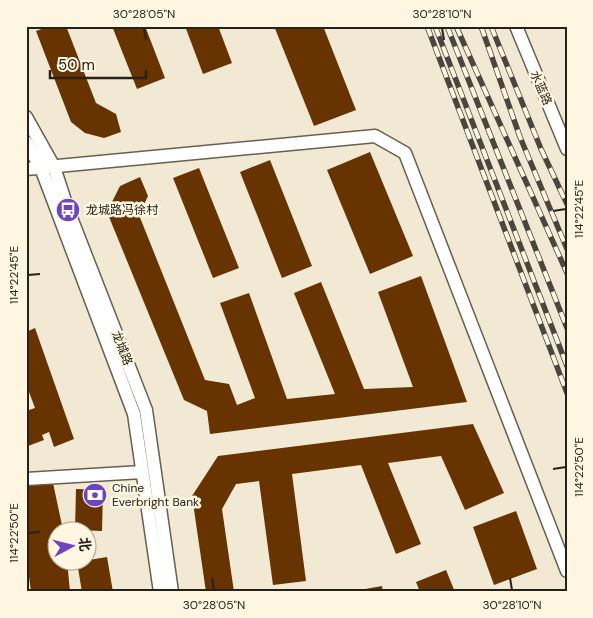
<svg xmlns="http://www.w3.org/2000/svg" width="593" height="618" viewBox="0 0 593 618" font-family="'DM Sans','Noto Sans SC',sans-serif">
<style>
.building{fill:#663301}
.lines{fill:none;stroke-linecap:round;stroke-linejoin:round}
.minor-casing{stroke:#67604f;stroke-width:15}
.minor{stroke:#fff;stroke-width:12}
.rail-casing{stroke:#4b463d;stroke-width:5.5}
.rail{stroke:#fff6e2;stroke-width:4;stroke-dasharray:11;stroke-linecap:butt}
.ticks{fill:none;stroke:#26221b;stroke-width:2}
.labels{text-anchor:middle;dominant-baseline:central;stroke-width:5;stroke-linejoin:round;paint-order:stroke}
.street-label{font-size:12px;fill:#26221b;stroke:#fff6e2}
.poi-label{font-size:12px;fill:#26221b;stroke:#fff6e2;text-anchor:start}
.neatline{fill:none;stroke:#26221b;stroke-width:2}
.ticks-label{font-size:12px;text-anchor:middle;fill:#26221b}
</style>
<rect width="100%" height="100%" fill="#f2e9d5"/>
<!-- building -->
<path class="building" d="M50 26H66L96 103 116 114 121 132 104 138 85 133 71 122 36 31Z
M112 26H145L165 78 137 89Z
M185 26H218L232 63 203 74Z
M274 26H323L356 110 314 126Z
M370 152 413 256 370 274 327 170Z
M270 160 312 266 282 278 240 172Z
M199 168 239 268 213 278 173 178Z
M140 177 148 196 139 215 205 380 229 384 237 405 255 398 220 303 249 293 287 399 335 394 294 293 321 282 364 389 413 387 378 292 421 276 467 402 210 434 207 411 184 400 107 212 120 186Z
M35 328 74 439 54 447 49 432 42 435 44 440 28 446 26 440V411L35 408 26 384V332Z
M473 424 504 493 465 510 441 456 388 463 421 544 396 554 361 465 292 474 306 581 273 585 259 481 236 484 222 509 234 592H206L192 496 218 456Z
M53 483 63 530H58V560H67L70 592H31L26 553V486Z
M76 489 103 490 102 531 75 530Z
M516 511 537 569 494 585 473 527Z
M107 557 113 592H82L77 562Z
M446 570 455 592H420L416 582Z
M382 586 383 592H354V591Z"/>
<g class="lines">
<!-- minor casing -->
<g class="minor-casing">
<path id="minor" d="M516 26 567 149
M26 117 54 167 68 210 146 410 172 592
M26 142 41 168 134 414 160 592
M26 169 375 136 405 153 567 571
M26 479 142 472"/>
</g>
<!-- minor -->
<use href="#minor" class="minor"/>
<!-- rail casing -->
<g class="rail-casing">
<path id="rail" d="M427 26 567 393
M435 26 567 366
M447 26 567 328
M456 26 567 273
M481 26 520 137 567 249
M491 26 541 149 567 204"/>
</g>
<!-- rail -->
<use href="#rail" class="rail"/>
</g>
<!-- ticks -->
<path class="ticks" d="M144 28 146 40M442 28 444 40M553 211 566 209M28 275 40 274M553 469 566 467M28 533 40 532M212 578 214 590M510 578 512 590"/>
<!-- icons -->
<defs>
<g id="bus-disc" transform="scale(1.25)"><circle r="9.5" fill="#6d46bf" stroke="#fff6e2"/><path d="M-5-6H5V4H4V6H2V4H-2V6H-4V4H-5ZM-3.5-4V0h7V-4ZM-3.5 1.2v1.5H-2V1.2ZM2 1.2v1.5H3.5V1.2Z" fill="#fff"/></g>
<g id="bank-disc" transform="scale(1.25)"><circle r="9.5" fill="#6d46bf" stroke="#fff6e2"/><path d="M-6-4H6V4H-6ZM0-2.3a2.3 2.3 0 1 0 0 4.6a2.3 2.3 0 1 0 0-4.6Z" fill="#fff"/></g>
</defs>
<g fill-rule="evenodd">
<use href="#bus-disc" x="68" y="210"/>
<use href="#bank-disc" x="95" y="495"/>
</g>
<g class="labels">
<!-- street labels -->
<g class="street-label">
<text transform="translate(541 88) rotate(67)">水蓝路</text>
<text transform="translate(122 348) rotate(69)">龙城路</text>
</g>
<!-- poi labels -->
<g class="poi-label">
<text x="86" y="210">龙城路冯徐村</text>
<text x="112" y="488">Chine<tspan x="112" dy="14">Everbright Bank</tspan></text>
</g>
</g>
<!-- border -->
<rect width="593" height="618" fill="none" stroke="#fff6e2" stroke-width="55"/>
<!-- north arrow -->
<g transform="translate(72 546) rotate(83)"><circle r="24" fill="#fff6e2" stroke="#a8a192"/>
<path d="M0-4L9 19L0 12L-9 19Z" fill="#6d46bf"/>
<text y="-8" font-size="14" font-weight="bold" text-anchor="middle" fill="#26221b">北</text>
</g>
<!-- scale -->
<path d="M50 70v8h96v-8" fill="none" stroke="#26221b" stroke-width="2.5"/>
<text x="58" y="70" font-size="15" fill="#26221b" stroke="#fff6e2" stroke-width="4" paint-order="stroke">50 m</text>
<rect x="28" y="28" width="538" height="562" class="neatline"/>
<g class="ticks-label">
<text x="144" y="18">30°28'05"N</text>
<text x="442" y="18">30°28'10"N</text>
<text transform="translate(579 209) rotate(-90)" y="4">114°22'45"E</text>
<text transform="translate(14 275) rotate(-90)" y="4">114°22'45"E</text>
<text transform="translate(579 467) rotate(-90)" y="4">114°22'50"E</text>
<text transform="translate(14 533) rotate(-90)" y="4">114°22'50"E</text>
<text x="214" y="609">30°28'05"N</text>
<text x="512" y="609">30°28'10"N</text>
</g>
</svg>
